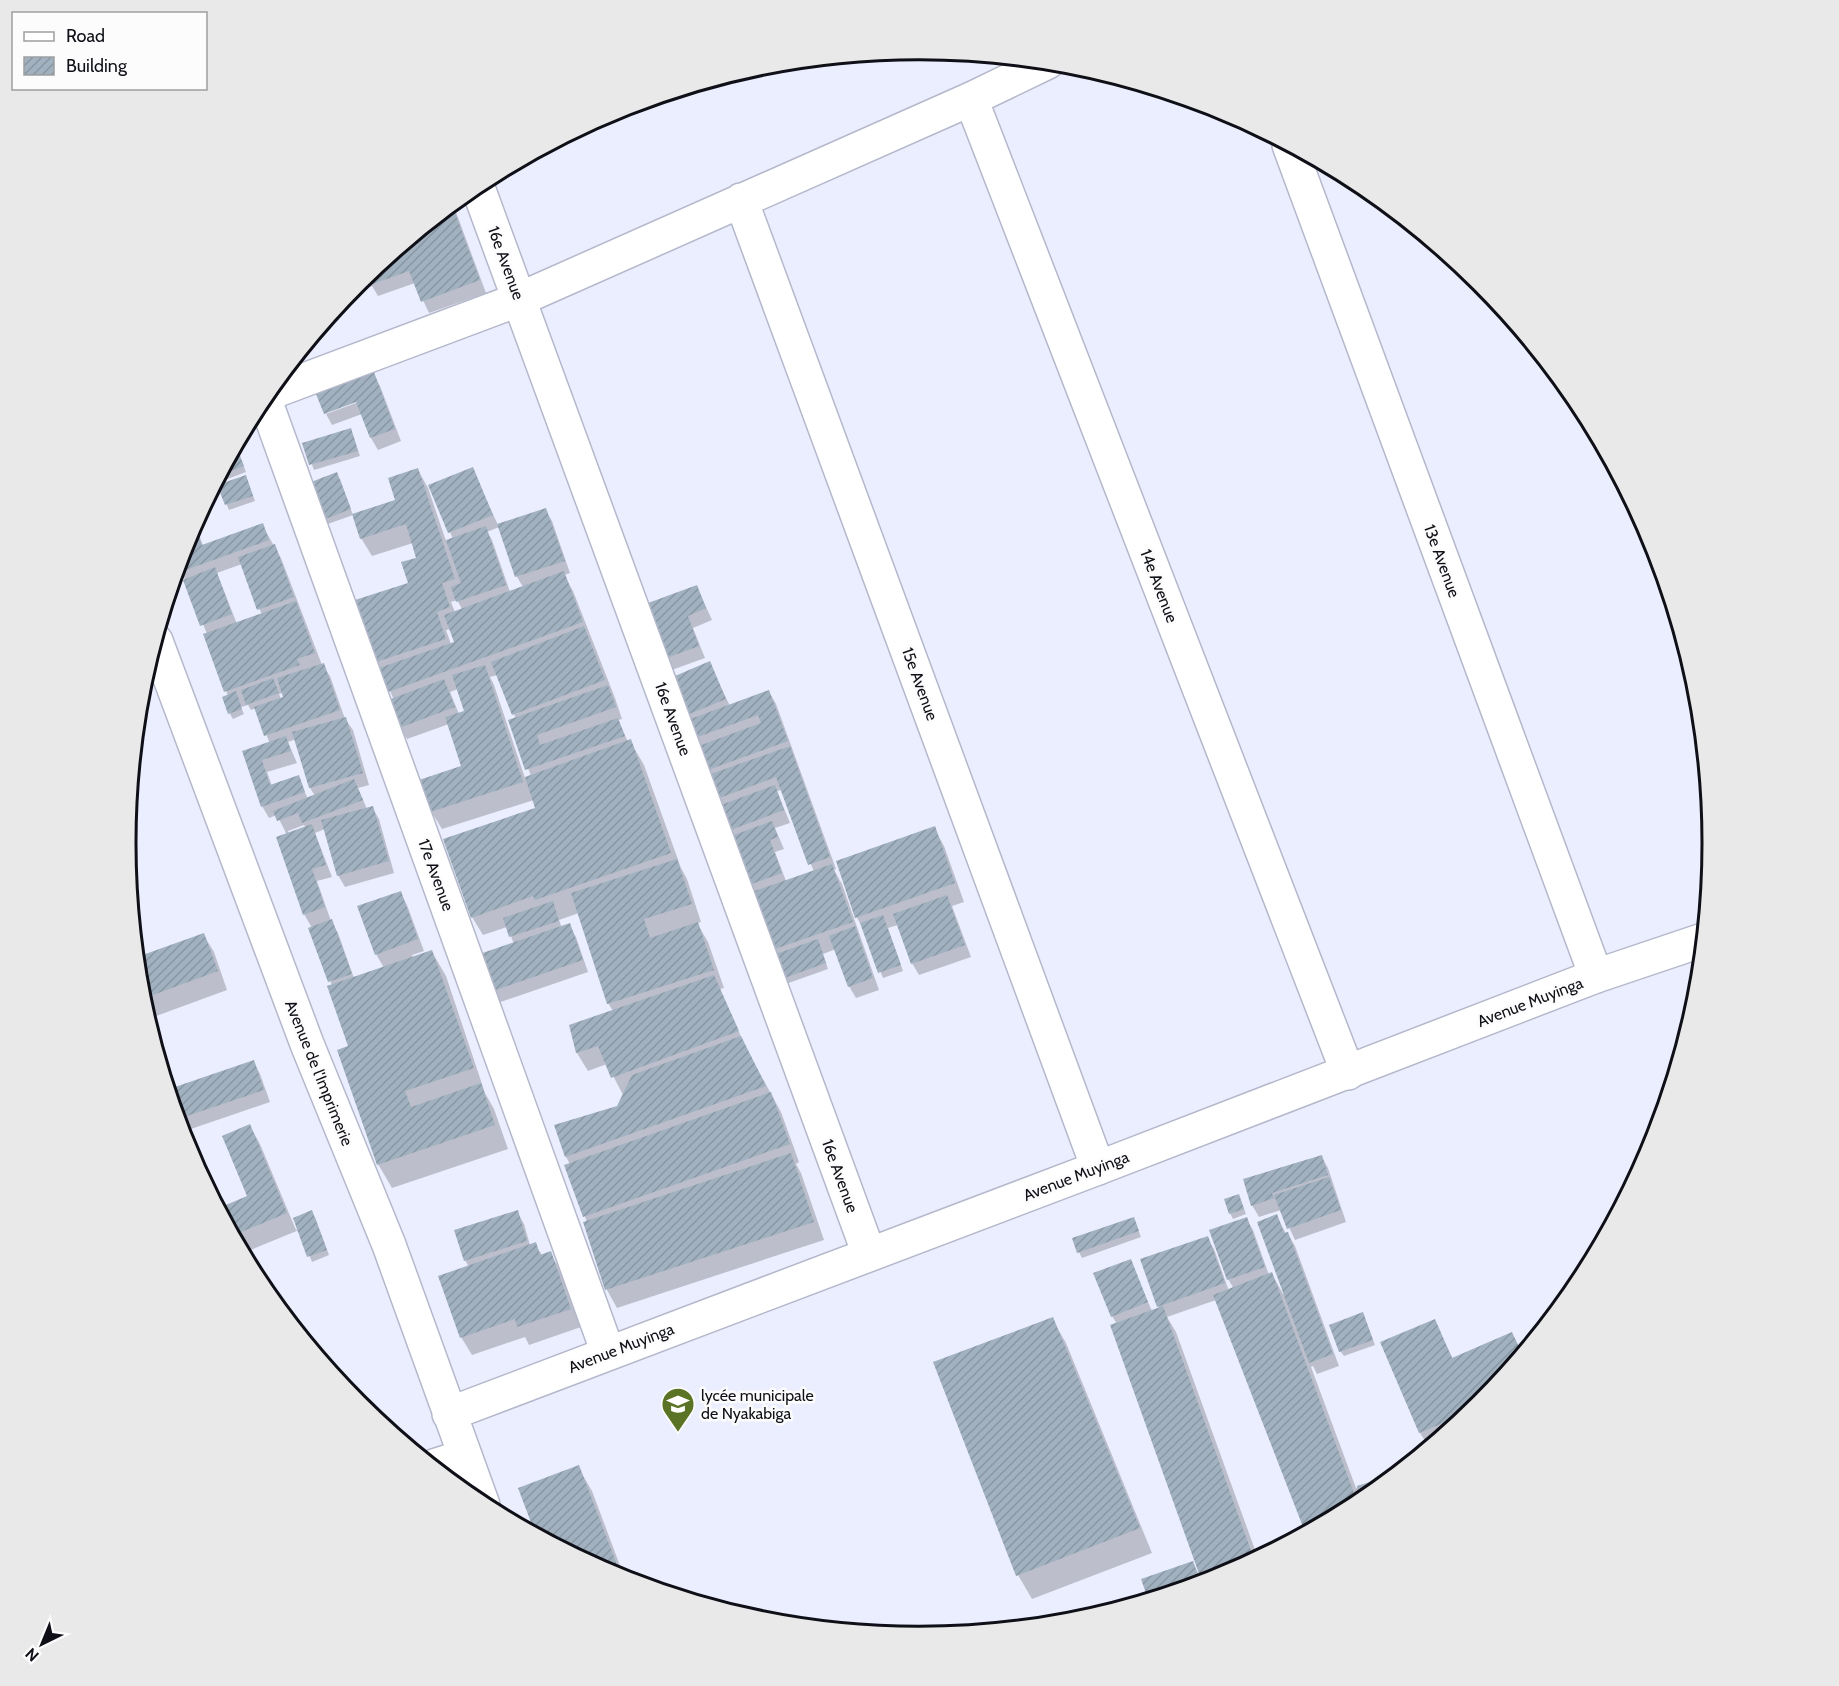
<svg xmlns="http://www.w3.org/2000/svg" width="1839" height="1686" viewBox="0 0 1839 1686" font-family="Cabin,sans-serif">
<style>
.shadow{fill:#0003;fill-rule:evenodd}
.building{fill:url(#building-hatch)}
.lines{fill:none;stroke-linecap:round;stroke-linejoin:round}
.street-casing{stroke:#b4b8cb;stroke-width:36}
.secondary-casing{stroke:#b4b8cb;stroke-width:36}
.street{stroke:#fff;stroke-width:33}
.secondary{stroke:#fff;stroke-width:33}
.labels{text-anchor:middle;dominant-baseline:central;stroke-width:5;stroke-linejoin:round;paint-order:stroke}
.street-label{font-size:16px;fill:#0f1017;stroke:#fcfcfc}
.poi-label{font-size:16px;fill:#0f1017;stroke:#fcfcfc;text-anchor:start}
.rim{fill:none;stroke:#0f1017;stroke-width:3}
</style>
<defs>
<pattern id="building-hatch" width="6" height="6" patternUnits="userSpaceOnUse" patternTransform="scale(1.5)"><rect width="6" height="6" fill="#a1b1bf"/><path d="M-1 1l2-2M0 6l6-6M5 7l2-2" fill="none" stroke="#8997a3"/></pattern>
</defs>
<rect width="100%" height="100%" fill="#ebeefe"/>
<!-- shadow -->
<path class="shadow" d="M453 204 486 293 429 313 415 283 378 296 372 286 348 294 359 282Z
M373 374 380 386 401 441 378 450 371 438 362 414 332 425 326 414 364 400Z
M353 435 360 456 314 470 304 444Z
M236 446 246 472 217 483V482Z
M472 469 498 525 545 509 552 521 570 573 564 575 573 591 615 698 622 719 618 720 628 742 630 741 644 765 681 868 687 879 701 922 697 923 708 942 724 988 720 989 747 1050 781 1112 799 1162 796 1164 801 1173 824 1240 617 1308 607 1290 585 1223 587 1222 566 1166 570 1164 566 1157 556 1126 618 1107 623 1095 607 1064 588 1071 577 1053 571 1026 613 1011 608 1003 579 913 559 920 562 928 569 925 576 937 588 972 492 1005 485 993 514 944 507 927 483 935 472 917 537 809 534 800 442 829 431 811 463 767 449 724 407 739 400 728 394 700 377 661 410 584 418 559 413 543 372 556 361 538 397 501 418 470 428 488 446 541 453 539 430 485ZM499 527 517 577 523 587 510 592 492 540 487 532ZM457 600 462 609 455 612 451 602ZM451 629 456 643 451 644 446 630ZM498 675 516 719 510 721 531 776 525 778 494 685 490 677ZM458 689 466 712 459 714 450 692Z
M340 479 353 515 325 525 322 520Z
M248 482 255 501 229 510 219 486Z
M195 523 203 546 262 525 281 558 322 665 330 676 345 719 353 730 369 785 358 788 367 809 372 807 379 819 394 873 345 887 338 875 325 829 315 833 332 877 317 881 331 921 338 933 354 978 384 968 376 954 400 893 407 905 424 951 412 955 413 958 432 952 446 976 485 1093 494 1109 508 1149 392 1188 378 1164 350 1047 332 986 312 928 304 914 287 835 277 815 269 818 262 806 243 752 270 744 256 708 251 710 248 705 241 707 244 714 233 719 230 714 224 698 228 696 207 634 179 565 187 539ZM242 564 262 615 237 624 217 573ZM283 693 285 698 281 699 279 694ZM296 739 310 788 315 796 308 799 298 777 272 786 267 772 297 763 288 742ZM304 825 306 828 289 834 288 831Z
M697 587 712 620 693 628 705 658 658 675Z
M709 663 730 706 769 692 776 704 836 869 834 870 842 884 879 990 856 998 849 986 836 949 823 954 828 969 783 985 679 724ZM782 790 814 872 786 881 775 852 784 849 775 828 790 823 777 791Z
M934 828 944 846 964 902 952 906 971 957 919 975 912 963 898 925 888 928 903 971 883 978 864 930 856 916Z
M203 934 214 952 227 990 148 1019 141 997 137 958Z
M254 1062 260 1074 270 1102 185 1131 196 1157 193 1159 186 1146 169 1091Z
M250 1126 260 1144 296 1230 315 1217 329 1255 312 1262 299 1230 243 1253 220 1209 249 1197Z
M1321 1156 1328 1168 1346 1222 1295 1240 1281 1210 1259 1217 1252 1205Z
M1241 1201 1246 1214 1233 1219 1230 1213Z
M517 1212 524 1224 530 1245 535 1244 542 1255 550 1253 561 1271 581 1327 529 1345 525 1337 472 1355 461 1337 469 1267 465 1260Z
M1277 1216 1286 1234H1288L1295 1246 1339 1366 1317 1374 1313 1366 1311 1367 1356 1488 1379 1481 1381 1486 1360 1503 1306 1532 1216 1300 1167 1317 1176 1332 1258 1558 1223 1576 1149 1599 1192 1562 1200 1576 1117 1324 1112 1316 1130 1261 1152 1311 1160 1309 1158 1306 1207 1238 1214 1249 1229 1291 1234 1289 1228 1279 1246 1218 1253 1230 1269 1275 1272 1274 1283 1294H1285Z
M1136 1224 1141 1237 1082 1258 1079 1252Z
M1363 1314 1375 1345 1344 1356 1340 1351Z
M1052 1319 1066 1343 1152 1553 1032 1599 1018 1575Z
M1434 1321 1453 1359 1512 1334 1523 1353 1480 1404 1429 1447 1420 1433 1382 1343Z
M578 1467 592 1491 625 1579 616 1576 537 1534Z"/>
<!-- building -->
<path class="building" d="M452 205 480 280 421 302 409 271 370 285 367 275Z
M374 372 395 429 370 438 356 402 324 414 316 394Z
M351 428 358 451 309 465 302 443Z
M236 446 244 466 221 475Z
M473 467 493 515 448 533 428 485Z
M418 468 455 579 442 583 450 607 437 612 446 639 376 662 355 600 408 583 401 562 416 558 406 524 360 539 352 514 395 500 388 478Z
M337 472 351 509 320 521 306 484Z
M246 475 253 496 225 505 217 485Z
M546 508 565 561 515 577 497 524Z
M263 523 269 540 180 572 178 567 187 539 194 525 202 545Z
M486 526 506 585 456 602 451 587 461 583 446 540Z
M275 544 294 597 257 610 238 557Z
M215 567 232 614 200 626 183 580Z
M564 571 583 622 388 692 379 668 454 642 444 615Z
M697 585 706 608 688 616 699 646 650 664 629 610Z
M296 601 315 653 297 659 300 665 224 692 203 634Z
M584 626 605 680 512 715 491 662Z
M710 661 726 699 677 719 661 682Z
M324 663 340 710 264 736 254 707 283 697 277 678Z
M485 665 523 782 430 812 419 780 461 766 445 717 464 711 452 675Z
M273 678 279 693 246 705 241 690Z
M444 679 455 707 399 728 388 700Z
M608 685 616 707 537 735 540 745 618 718 625 736 525 770 508 720Z
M769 690 788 741 694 775 685 751 761 723 758 715 684 742 677 724Z
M236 691 242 709 228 714 222 697Z
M346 717 363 773 309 788 292 732Z
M286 736 291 751 262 760 270 785 299 775 305 792 261 807 242 751Z
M631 739 671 853 535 900 533 896 471 918 443 839 535 808 525 777Z
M790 746 830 857 808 865 776 777 700 805 691 781Z
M354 779 363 800 302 823 298 813 277 821 273 811Z
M775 785 784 810 712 837 702 812Z
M373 806 389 861 337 876 321 820Z
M772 821 778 837 770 840 782 873 733 891 723 839Z
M312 824 326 865 312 869 325 907 303 915 276 837Z
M935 826 955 883 855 918 836 861Z
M677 859 692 904 644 919 650 938 698 922 714 970 607 1004 571 893Z
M832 864 853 922 769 951 749 893Z
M401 891 418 939 375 955 357 906Z
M947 895 965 945 911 964 893 914Z
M553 901 559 921 509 937 503 918Z
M883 915 901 965 878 973 860 923Z
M332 919 352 974 328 982 308 928Z
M570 923 583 960 484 994 471 957Z
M855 926 873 978 848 987 829 936Z
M204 933 218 971 142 999 137 957Z
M818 939 826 963 779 980 770 956Z
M432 950 474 1068 405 1091 411 1107 481 1083 495 1125 377 1165 337 1050 348 1046 327 986Z
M714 975 739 1031 611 1078 598 1046 576 1053 569 1025Z
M741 1036 766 1086 565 1157 554 1125 617 1106 632 1075Z
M254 1060 264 1090 178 1119 169 1089Z
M771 1092 790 1144 583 1217 564 1165Z
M250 1124 287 1213 234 1235 219 1208 247 1196 222 1136Z
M791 1153 814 1222 605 1290 583 1222Z
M1322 1155 1328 1175 1272 1193 1274 1198 1251 1206 1243 1179Z
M1329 1177 1341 1210 1287 1229 1274 1195Z
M1239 1194 1244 1209 1229 1214 1224 1199Z
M312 1210 327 1250 307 1257 293 1218Z
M518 1210 527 1241 464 1261 454 1230Z
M1277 1214 1284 1233 1288 1232 1333 1354 1309 1363 1257 1222Z
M1134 1217 1139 1231 1077 1253 1072 1238Z
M1247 1217 1265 1267 1227 1280 1209 1230Z
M1208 1236 1225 1283 1157 1307 1140 1259Z
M536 1242 540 1255 551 1251 571 1309 517 1327 515 1319 460 1338 438 1276Z
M1131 1259 1148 1302 1111 1317 1093 1273Z
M1272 1272 1358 1504 1305 1532 1213 1295Z
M1163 1306 1254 1559 1223 1576 1202 1582 1110 1325Z
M1363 1312 1373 1340 1339 1352 1329 1325Z
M1053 1317 1140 1528 1016 1576 933 1362Z
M1435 1319 1452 1358 1512 1332 1522 1354 1480 1404 1472 1411 1419 1433 1380 1342Z
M579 1465 622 1578 535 1533 518 1488Z
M1379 1479 1381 1485 1362 1502 1357 1486Z
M1193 1561 1201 1583 1148 1599 1141 1579Z"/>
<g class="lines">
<!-- street casing -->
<g class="street-casing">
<path id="street" d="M971 99 1348 1073
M1289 145 1596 976
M477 185 869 1254
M741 200 1098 1168
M267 394 520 299 971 99 1048 62
M264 397 608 1353
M434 1466 465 1456"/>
</g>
<!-- secondary casing -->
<g class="secondary-casing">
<path id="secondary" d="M156 641 307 1044 389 1245 483 1505
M449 1414 1098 1168 1596 976 1703 940"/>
</g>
<!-- street -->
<use href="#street" class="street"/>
<!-- secondary -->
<use href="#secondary" class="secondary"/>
</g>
<!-- icons -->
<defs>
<g id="school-pin" transform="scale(1.725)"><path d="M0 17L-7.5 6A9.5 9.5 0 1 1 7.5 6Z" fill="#5b7324" stroke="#fcfcfc"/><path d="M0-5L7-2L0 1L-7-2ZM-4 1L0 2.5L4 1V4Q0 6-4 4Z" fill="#fff"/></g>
</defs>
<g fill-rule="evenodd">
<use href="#school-pin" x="678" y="1404"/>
</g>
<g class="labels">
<!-- street labels -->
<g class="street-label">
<text transform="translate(506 263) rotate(70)">16e Avenue</text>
<text transform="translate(1442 561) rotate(70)">13e Avenue</text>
<text transform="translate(1159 586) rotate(69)">14e Avenue</text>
<text transform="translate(920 684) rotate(70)">15e Avenue</text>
<text transform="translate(673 719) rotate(70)">16e Avenue</text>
<text transform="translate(436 875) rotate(70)">17e Avenue</text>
<text transform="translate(1530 1002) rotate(-21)">Avenue Muyinga</text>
<text transform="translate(319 1073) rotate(68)">Avenue de l'Imprimerie</text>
<text transform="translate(840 1176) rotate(70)">16e Avenue</text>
<text transform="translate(1076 1176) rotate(-21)">Avenue Muyinga</text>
<text transform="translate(621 1348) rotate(-21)">Avenue Muyinga</text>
</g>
<!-- poi labels -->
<g class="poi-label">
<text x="701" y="1395">lycée municipale<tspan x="701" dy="18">de Nyakabiga</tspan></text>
</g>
</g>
<!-- crop -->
<path d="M0 0H1839V1686H0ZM136 843a783 783 0 1 1 1566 0a783 783 0 1 1-1566 0Z" fill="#e9e9ea" fill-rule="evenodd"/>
<path class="rim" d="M136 843a783 783 0 1 1 1566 0a783 783 0 1 1-1566 0Z"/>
<!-- legend -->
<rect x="12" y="12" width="195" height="78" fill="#fcfcfc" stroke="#9d9ea0" stroke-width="1.5"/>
<rect x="24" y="32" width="30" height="9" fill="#ffffff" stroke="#9d9ea0" stroke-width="1.5"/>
<text x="66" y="42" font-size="18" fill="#0f1017">Road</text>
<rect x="24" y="57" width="30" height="18" fill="url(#building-hatch)" stroke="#9d9ea0" stroke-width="1.5"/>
<text x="66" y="72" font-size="18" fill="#0f1017">Building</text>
<!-- north arrow -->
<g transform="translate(42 1644) rotate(223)" stroke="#fcfcfc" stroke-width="4.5" paint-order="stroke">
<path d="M0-4.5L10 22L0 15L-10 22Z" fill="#0f1017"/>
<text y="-9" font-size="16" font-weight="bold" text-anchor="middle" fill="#0f1017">N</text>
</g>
</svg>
